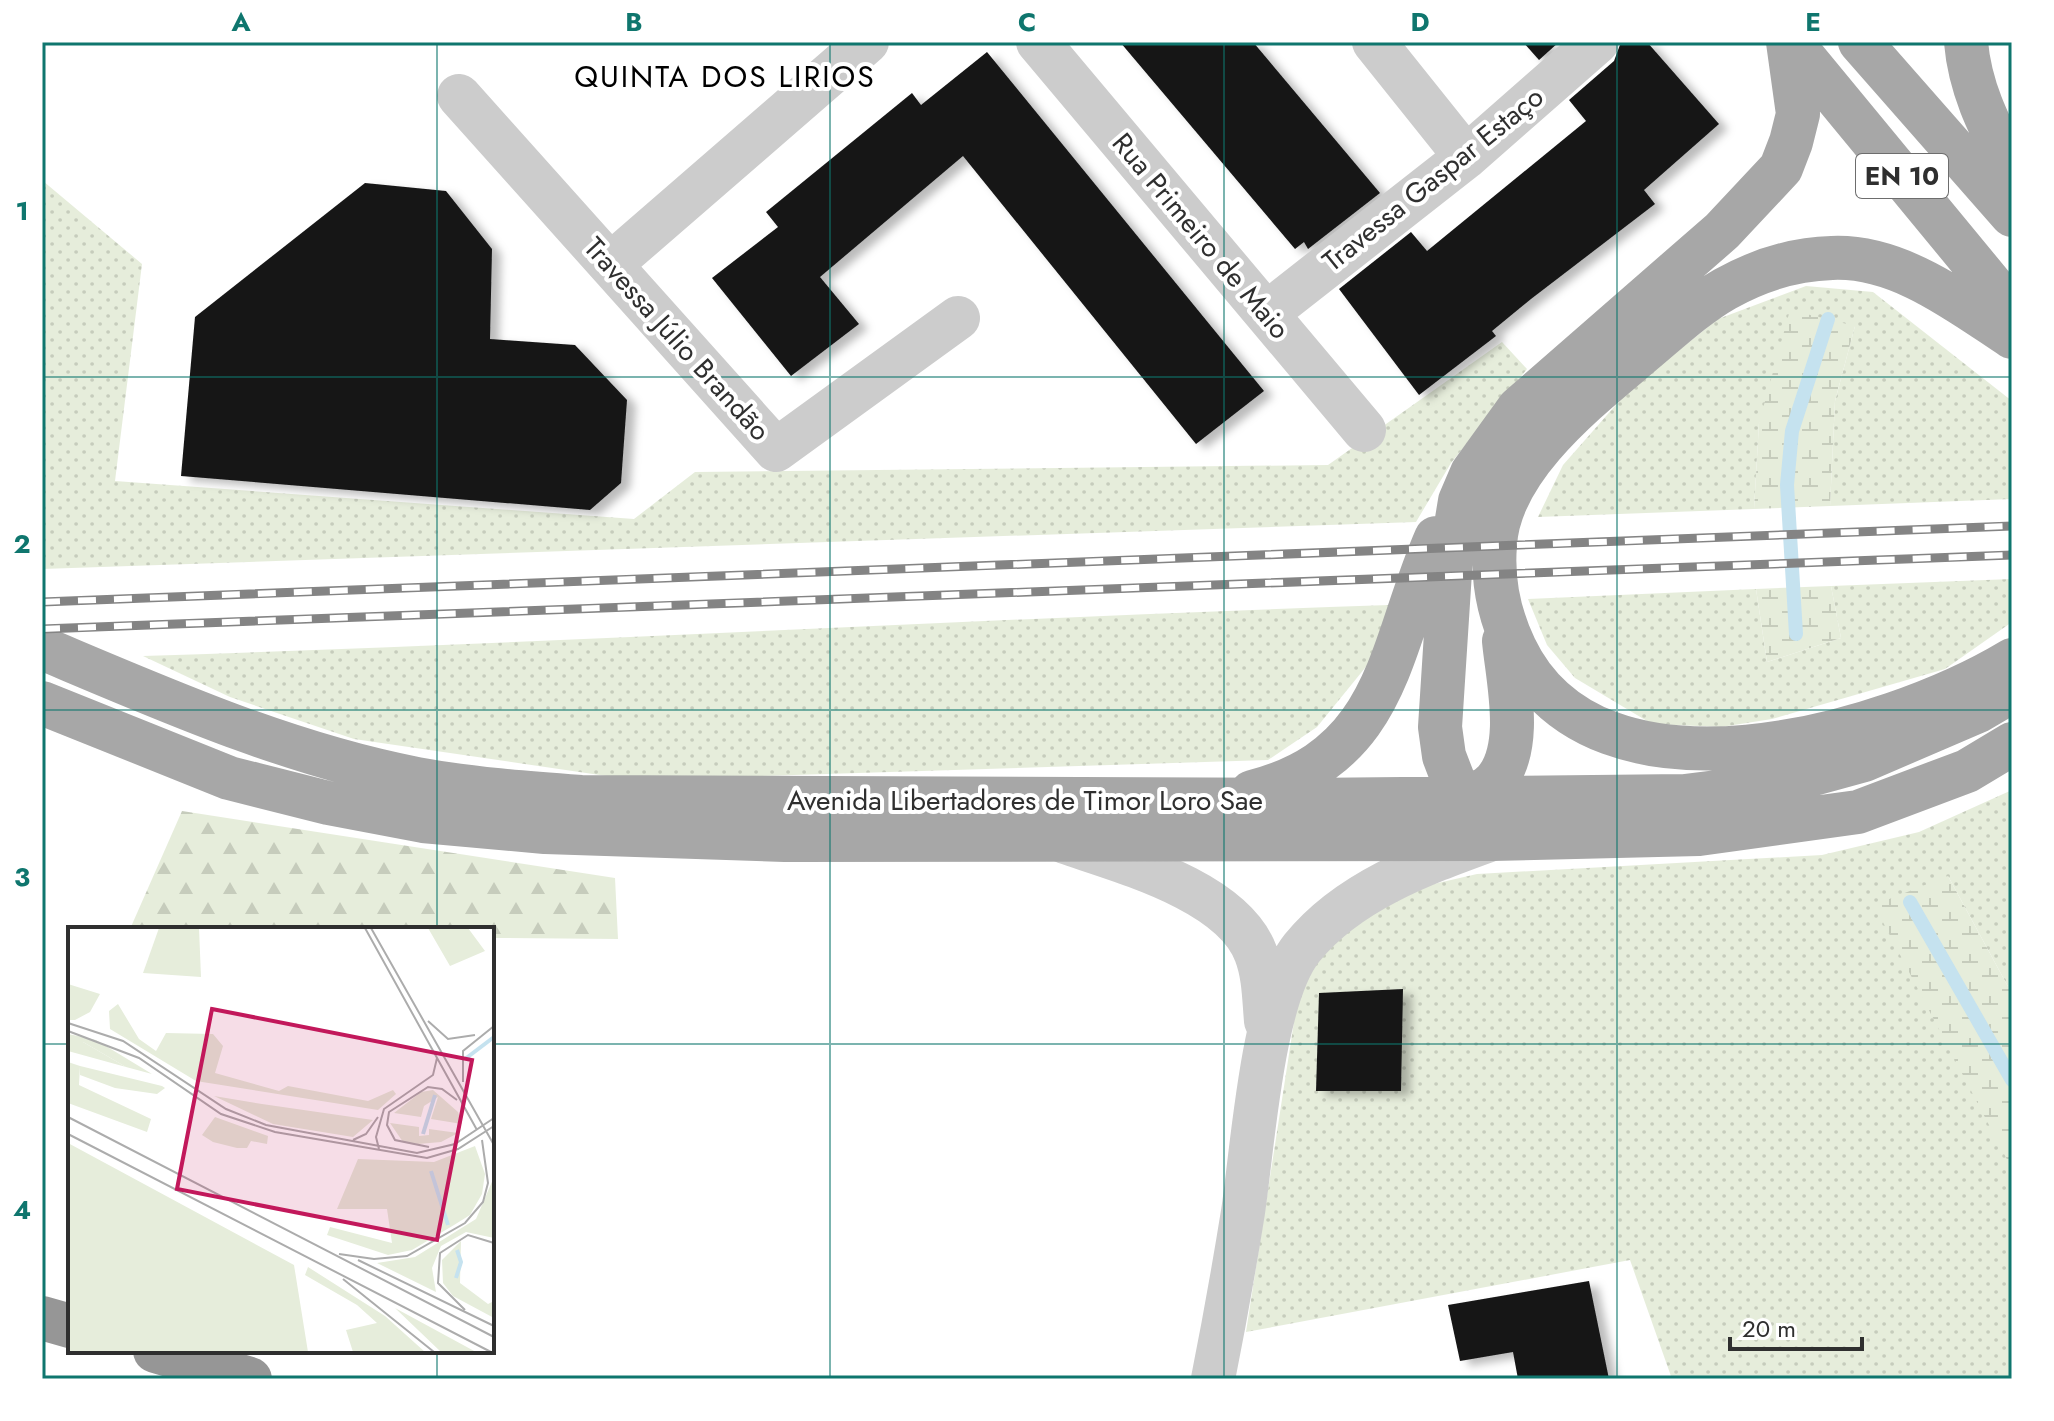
<svg xmlns="http://www.w3.org/2000/svg" width="2054" height="1421" viewBox="0 0 2054 1421" font-family="Jost,sans-serif">
<style>
.grass{fill:url(#grass-dots)}
.forest{fill:url(#forest-firs)}
.wetland{fill:url(#wetland-marsh)}
.lines{fill:none;stroke-linecap:round;stroke-linejoin:round}
.stream{stroke:#c5e2ef;stroke-width:14}
.building{fill:#161616;filter:url(#shadow)}
.minor{stroke:#ccc;stroke-width:44}
.major{stroke:#a7a7a7;stroke-width:44}
.highway{stroke:#969696;stroke-width:44}
.rail-casing{stroke:#848484;stroke-width:9}
.rail{stroke:#fff;stroke-width:6;stroke-dasharray:18;stroke-linecap:butt}
.grid{fill:none;stroke:#0f766e;stroke-width:2;stroke-opacity:0.55}
.labels{text-anchor:middle;dominant-baseline:central;stroke-width:8;stroke-linejoin:round;paint-order:stroke}
.shield{fill:#fff;stroke:#6d6d6d;stroke-width:2}
.shield-label{font-size:26px;font-weight:bold;fill:#2f2f2f}
.street-label{font-size:28px;fill:#2f2f2f;stroke:#fff}
.neighbourhood-label{font-size:30px;letter-spacing:2px;fill:#000;stroke:#fff}
.inset-river{fill:none;stroke:#c5e2ef;stroke-width:4}
.inset-road{fill:none;stroke:#acacac;stroke-width:2}
.view{fill:#c2185b;fill-opacity:0.15;stroke:#c2185b;stroke-width:4}
.inset-edge{fill:none;stroke:#2f2f2f;stroke-width:4}
.neatline{fill:none;stroke:#0f766e;stroke-width:3}
.grid-label{font-size:26px;text-anchor:middle;font-weight:bold;fill:#0f766e}
</style>
<defs>
<pattern id="grass-dots" width="8" height="8" patternUnits="userSpaceOnUse" patternTransform="scale(2)"><rect width="8" height="8" fill="#e6eddb"/><path d="M2 2h.1M6 6h.1" fill="none" stroke="#c6ccbc" stroke-width="1.8" stroke-linecap="round"/></pattern>
<pattern id="forest-firs" width="22" height="20" patternUnits="userSpaceOnUse" patternTransform="scale(2)"><rect width="22" height="20" fill="#e6eddb"/><path d="M5 1l3.5 6h-7zM16 11l3.5 6h-7z" fill="#c6ccbc"/></pattern>
<pattern id="wetland-marsh" width="20" height="14" patternUnits="userSpaceOnUse" patternTransform="scale(2)"><rect width="20" height="14" fill="#e6eddb"/><path d="M1 5h8M5 5V1M11 12h8M15 12V8" fill="none" stroke="#c6ccbc"/></pattern>
<filter id="shadow"><feDropShadow dx="9" dy="5" stdDeviation="4" flood-color="#0004"/></filter>
</defs>
<rect width="100%" height="100%" fill="#fff"/>
<!-- grass -->
<path class="grass" d="M43 181 142 264 115 481 634 519 695 472 1328 465 1502 342 1527 369 1451 463 1416 522 42 569Z
M1806 286 1873 292 2012 401V499L1830 506 1835 401 1855 326 1759 423 1754 509 1538 517 1563 465 1629 390 1718 319Z
M2012 579V622L1945 669 1772 719 1721 727 1652 724 1575 678 1547 645 1528 599 1756 589 1767 662 1841 638 1831 586Z
M1389 605 1378 652 1317 727 1268 760 634 780 354 739 230 697 143 656C559 643 974 619 1389 605Z
M2012 790V994L1948 876 2012 1164V1379H1672L1630 1260 1246 1332 1300 983 1339 923 1425 886 1477 874 1822 855 1919 832Z"/>
<!-- forest -->
<path class="forest" d="M182 811 615 878 618 939 495 938 492 945V929H130Z"/>
<!-- wetland -->
<path class="wetland" d="M1790 310 1855 326 1835 401 1830 506 1754 509 1759 423Z
M1831 586 1841 638 1767 662 1756 589Z
M1948 876 2012 994V1169L1874 905Z"/>
<g class="lines">
<!-- stream -->
<path class="stream" d="M1796 634 1787 485 1792 431 1828 319
M1910 902 2012 1080"/>
</g>
<!-- building -->
<path class="building" d="M1120 42H1253L1380 193 1308 249 1304 242 1295 249Z
M1523 42H1559L1539 60Z
M1621 42H1647L1719 124 1644 190 1655 204 1531 299 1492 331 1496 336 1419 395 1339 289 1411 232 1427 251 1586 121 1569 100 1614 61Z
M987 52 1264 391 1196 444 963 156 820 277 859 324 791 376 712 278 778 227 766 212 912 93 921 105Z
M365 183 446 191 492 249 490 339 575 345 627 400 621 483 590 510 181 476 195 317Z
M1403 989 1401 1091H1316L1319 993Z
M1589 1281 1609 1379H1518L1513 1352 1460 1361 1448 1305Z"/>
<g class="lines">
<!-- minor -->
<path class="minor" d="M1038 42 1364 430
M1374 42 1466 157
M459 96 776 450 958 318
M611 264 867 42
M1267 313 1466 157 1597 42
M1065 842C1123 862 1233 891 1256 954 1264 975 1264 998 1266 1021
M1213 1379C1224 1324 1234 1268 1243 1212 1253 1145 1262 998 1302 948 1348 891 1423 864 1489 840"/>
<!-- major -->
<path class="major" d="M1791 42 2012 310
M1860 42 2012 215
M1966 42C1970 90 1990 127 2012 170
M2012 337C1960 303 1899 255 1832 258 1795 259 1757 271 1725 289 1697 305 1671 329 1646 350 1591 397 1499 466 1495 545 1492 582 1499 615 1515 648 1597 820 1887 735 2012 660
M42 648C163 699 287 754 417 779 471 789 526 793 581 797L1304 800 1685 796 1773 785 1864 760 1978 711 2012 691
M42 703 229 778 328 803 423 821 545 832 785 840 1492 839 1699 834 1858 812 1967 771 2012 744
M1252 792C1391 757 1389 645 1436 538
M1459 805C1471 798 1486 791 1495 781 1524 747 1508 682 1504 641
M1484 812 1454 782 1444 756 1440 727 1451 556 1460 501 1472 473 1519 408 1722 231 1781 168 1791 142 1798 114 1788 42"/>
<!-- highway -->
<path class="highway" d="M42 1318 70 1326
M155 1351 250 1379"/>
<!-- rail casing -->
<g class="rail-casing">
<path id="rail" d="M42 602 2012 526
M42 629 2012 555"/>
</g>
<!-- rail -->
<use href="#rail" class="rail"/>
</g>
<!-- grid -->
<path class="grid" d="M437 42V929M830 42V1379M1224 42V1379M1617 42V1379M42 377H2012M42 710H2012M42 1044H70M492 1044H2012M437 1351V1379"/>
<g class="labels">
<!-- shield labels -->
<rect class="shield" x="1856" y="154" width="92" height="44" rx="6"/>
<g class="shield-label">
<text x="1902" y="176">EN 10</text>
</g>
<!-- street labels -->
<g class="street-label">
<text transform="translate(1433 179) rotate(-39)">Travessa Gaspar Estaço</text>
<text transform="translate(1201 236) rotate(50)">Rua Primeiro de Maio</text>
<text transform="translate(677 339) rotate(48)">Travessa Júlio Brandão</text>
<text x="1025" y="800">Avenida Libertadores de Timor Loro Sae</text>
</g>
<!-- neighbourhood labels -->
<g class="neighbourhood-label">
<text x="725" y="76">QUINTA DOS LIRIOS</text>
</g>
</g>
<!-- overview -->
<g transform="translate(68 927)">
<rect width="426" height="426" fill="#fff"/>
<path d="M360 1H400L417 24 382 39ZM0 57 32 67 22 85 7 93H0ZM50 77 71 112 88 124 98 106 145 107 155 119 147 146 211 164 220 159 300 174 325 163 328 167 310 183 128 154 42 102 41 84ZM0 107 15 110V115L58 140 0 124ZM12 139 94 159 97 161 89 167 47 161 12 148ZM365 163 390 185 394 197 363 192 370 170 356 179 353 190 326 186 353 165ZM146 169 194 177 305 193 285 210 205 197ZM322 196 351 200V209L361 208V202L390 206 373 215 350 217 335 215ZM407 219 417 247 414 267 402 288 386 298 344 323 320 328 259 308 262 300 324 316 319 282H269L290 232 366 235ZM426 250V311L398 305 373 319 364 341 368 365 309 336 347 330 408 292ZM393 314 392 356 420 377 426 374V391L385 369 375 356 374 333ZM240 340 317 389 357 425H285L278 403 309 396 289 378 237 348ZM327 381 408 425H373Z" fill="#e6eddb"/>
<path d="M15 110 28 113 84 147 58 140 15 115ZM0 135 12 139 11 158 83 192 79 205 0 176ZM147 190 200 209 199 217 183 214 179 221H169L145 215 134 208ZM0 216 226 338 240 425H0Z" fill="#e6eddb"/>
<path d="M369 241 385 294 376 300 359 243Z" fill="#e6eddb"/>
<path d="M91 1H131L133 50 75 46Z" fill="#e6eddb"/>
<path class="inset-river" d="M397 132 426 110M355 207 367 168M363 244 380 298M388 351 393 335 389 323"/>
<path class="inset-road" d="M297 1 409 203M303 1 426 218M360 94 380 112 407 108M0 96 55 114 158 182 198 198 349 226 387 217 426 191M0 104 71 131 153 187 207 205 359 231 390 222 426 199M395 155V124L426 99M0 190 426 410M0 207 423 425M285 213 298 207 310 190M361 220 327 213 319 198 321 185 360 160 374 162 389 173M311 222 308 210 316 182 365 148 369 131M271 327 306 332 339 329 397 296 415 275 420 256 414 213M290 333 426 399M275 352 366 425M397 383 370 356 372 326 400 308 426 316"/>
<path class="view" d="M144 82 404 133 369 313 109 262Z"/>
<rect width="426" height="426" class="inset-edge"/>
</g>
<!-- border -->
<rect width="2054" height="1421" fill="none" stroke="#ffffff" stroke-width="88"/>
<!-- scale -->
<path d="M1730 1337v12h132v-12" fill="none" stroke="#2f2f2f" stroke-width="4"/>
<text x="1742" y="1337" font-size="24" fill="#2f2f2f" stroke="#ffffff" stroke-width="6" paint-order="stroke">20 m</text>
<rect x="44" y="44" width="1966" height="1333" class="neatline"/>
<g class="grid-label">
<text x="241" y="31">A</text>
<text x="634" y="31">B</text>
<text x="1027" y="31">C</text>
<text x="1420" y="31">D</text>
<text x="1813" y="31">E</text>
<text x="22" y="220">1</text>
<text x="22" y="553">2</text>
<text x="22" y="886">3</text>
<text x="22" y="1219">4</text>
</g>
</svg>
